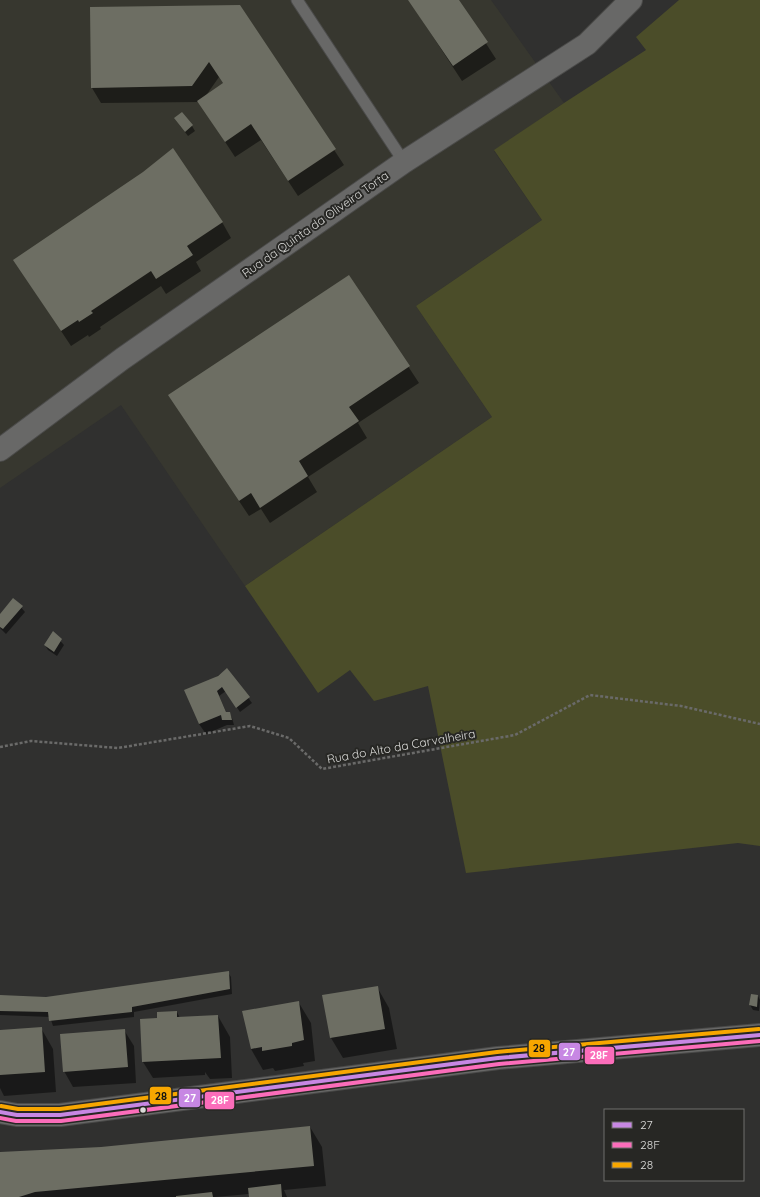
<svg xmlns="http://www.w3.org/2000/svg" width="760" height="1197" viewBox="0 0 760 1197" font-family="Quicksand,sans-serif">
<style>
.built{fill:#37372f}
.green{fill:#4b4d29}
.shadow{fill:#0007;fill-rule:evenodd}
.building{fill:#6d6e63}
.lines{fill:none;stroke-linecap:round;stroke-linejoin:round}
.lane-casing{stroke:#4b4b4a;stroke-width:13}
.street-casing{stroke:#4b4b4a;stroke-width:24}
.path{stroke:#6a6a69;stroke-width:2.5;stroke-dasharray:3 2;stroke-linecap:butt}
.lane{stroke:#686867;stroke-width:11}
.street{stroke:#686867;stroke-width:22}
.bus-1-casing{stroke:#272724;stroke-width:7}
.bus-2-casing{stroke:#272724;stroke-width:7}
.bus-3-casing{stroke:#272724;stroke-width:7}
.bus-1{stroke:#c787e3;stroke-width:4}
.bus-2{stroke:#fb6dba;stroke-width:4}
.bus-3{stroke:#f7a600;stroke-width:4}
.bus-dot{fill:#dadad8;stroke:#272724;stroke-width:1.5}
.labels{text-anchor:middle;dominant-baseline:central;stroke-width:4;stroke-linejoin:round;paint-order:stroke}
.street-label{font-size:12px;fill:#dadad8;stroke:#272724}
.line-badge{stroke:#272724;stroke-width:1.5}
.badge-label{font-size:11px;text-anchor:middle;font-weight:bold;fill:#fff}
.pale-badge-label{font-size:11px;text-anchor:middle;font-weight:bold;fill:#111}
</style>
<rect width="100%" height="100%" fill="#30302f"/>
<!-- built -->
<path class="built" d="M0 0H491L564 103 494 151 542 220 416 306 492 417 245 586 121 405 0 488Z"/>
<!-- green -->
<path class="green" d="M679 0H760V846L738 843 466 873 428 686 374 701 350 670 318 693 245 586 492 417 416 306 542 220 494 150 564 103 646 50 636 37Z"/>
<!-- shadow -->
<path class="shadow" d="M409 0H458L496 59 462 81Z
M239 6 344 165 298 196 261 140 235 157 199 102 101 103 92 88ZM219 77 224 84 205 97Z
M175 119 192 126 195 131 188 136Z
M222 222 231 238 196 262 201 271 166 294 161 286 100 327 101 329 89 337 88 335 71 346 14 260Z
M349 276 419 383 358 423 367 438 308 477 317 492 270 523 261 509 249 516 179 411Z
M14 599 25 612 6 634 0 628V615Z
M53 633 64 645 57 656 48 650 45 645Z
M227 669 252 703 240 712 226 691 219 696 227 714 229 713 232 718 234 725H227L206 734 199 724 212 680Z
M228 972 231 977 232 994 134 1012V1017L53 1026 50 1017 0 1015V996L46 998Z
M377 987 389 1008 397 1049 343 1058 331 1038Z
M752 995 758 996 760 1000 759 1011 753 1010 750 1005Z
M299 1003 311 1023 315 1061 303 1063 304 1066 275 1071 273 1068 263 1070 251 1049Z
M177 1012 180 1018 218 1016 230 1037 232 1078 210 1079 205 1072V1075L153 1078 143 1062 158 1019Z
M41 1028 53 1049 56 1092 4 1096 0 1088V1031Z
M124 1030 134 1046 136 1083 73 1087 64 1071Z
M310 1127 322 1147 326 1186 284 1190 287 1197H250L249 1194 215 1197H0V1153L101 1148Z"/>
<!-- building -->
<path class="building" d="M408 0H459L488 42 453 66Z
M240 5 336 149 288 181 251 124 225 142 197 101 223 83 209 62 192 86 91 88 90 7Z
M182 112 193 125 185 132 174 118Z
M173 148 223 222 187 246 193 255 156 279 151 271 91 311 93 313 79 322 78 320 61 331 13 260 143 172Z
M349 275 410 366 349 407 359 421 299 461 308 476 260 508 251 493 239 501 168 395Z
M13 598 23 606 3 629 0 627V614Z
M53 631 62 639 54 652 44 645Z
M227 668 250 697 236 708 222 687 217 691 226 712H230L232 720H222L221 715 199 724 184 690 218 676Z
M229 971 230 989 132 1007V1012L49 1021 48 1012 0 1011V995L46 997Z
M378 986 385 1029 330 1038 322 995Z
M751 994 758 995 757 1007 749 1005Z
M299 1001 304 1040 292 1043V1046L262 1051V1047L251 1049 242 1011Z
M177 1011V1017L218 1015 221 1058 142 1062 140 1019 157 1018V1012Z
M42 1027 45 1072 0 1075V1030Z
M125 1029 128 1067 63 1072 60 1034Z
M310 1126 314 1166 35 1192 19 1197H0V1152L101 1147Z
M281 1184 282 1197H249L248 1188Z
M212 1192 213 1197H176V1196Z"/>
<g class="lines">
<!-- lane casing -->
<g class="lane-casing">
<path id="lane" d="M297 0 404 162"/>
</g>
<!-- street casing -->
<g class="street-casing">
<path id="street" d="M0 450 122 359 404 162 587 44 631 0
M0 1112 17 1115H60L498 1058 760 1035"/>
</g>
<!-- path -->
<path class="path" d="M0 747 31 741 118 748 250 726 289 738 322 769 515 735 590 695 681 706 760 724"/>
<!-- lane -->
<use href="#lane" class="lane"/>
<!-- street -->
<use href="#street" class="street"/>
<!-- bus-1 casing -->
<g class="bus-1-casing">
<path id="bus-1" d="M0 1112 17 1115H60L498 1058 760 1035"/>
</g>
<!-- bus-2 casing -->
<g class="bus-2-casing">
<path id="bus-2" d="M0 1118 16 1121H61L499 1064 760 1041"/>
</g>
<!-- bus-3 casing -->
<g class="bus-3-casing">
<path id="bus-3" d="M1 1106 18 1109H60L497 1052 759 1029"/>
</g>
<!-- bus-1 -->
<use href="#bus-1" class="bus-1"/>
<!-- bus-2 -->
<use href="#bus-2" class="bus-2"/>
<!-- bus-3 -->
<use href="#bus-3" class="bus-3"/>
</g>
<!-- markers -->
<circle class="bus-dot" cx="143" cy="1110" r="3.5"/>
<g class="labels">
<!-- street labels -->
<g class="street-label">
<text transform="translate(315 224) rotate(-35)">Rua da Quinta da Oliveira Torta</text>
<text transform="translate(401 746) rotate(-10)">Rua do Alto da Carvalheira</text>
</g>
</g>
<g class="line-badge">
<rect x="528" y="1039" width="23" height="19" rx="4" fill="#f7a600"/>
<rect x="558" y="1042" width="23" height="19" rx="4" fill="#c787e3"/>
<rect x="584" y="1046" width="31" height="19" rx="4" fill="#fb6dba"/>
<rect x="149" y="1086" width="23" height="19" rx="4" fill="#f7a600"/>
<rect x="178" y="1088" width="23" height="20" rx="4" fill="#c787e3"/>
<rect x="204" y="1091" width="31" height="19" rx="4" fill="#fb6dba"/>
</g>
<g class="badge-label">
<text x="569" y="1056">27</text>
<text x="599" y="1059">28F</text>
<text x="190" y="1102">27</text>
<text x="220" y="1104">28F</text>
</g>
<g class="pale-badge-label">
<text x="539" y="1052">28</text>
<text x="161" y="1100">28</text>
</g>
<!-- legend -->
<rect x="604" y="1109" width="140" height="72" fill="#272724" stroke="#6f6f6c"/>
<rect x="612" y="1122" width="20" height="6" fill="#c787e3" stroke="#6f6f6c"/>
<text x="640" y="1129" font-size="12" fill="#dadad8">27</text>
<rect x="612" y="1142" width="20" height="6" fill="#fb6dba" stroke="#6f6f6c"/>
<text x="640" y="1149" font-size="12" fill="#dadad8">28F</text>
<rect x="612" y="1162" width="20" height="6" fill="#f7a600" stroke="#6f6f6c"/>
<text x="640" y="1169" font-size="12" fill="#dadad8">28</text>
</svg>
